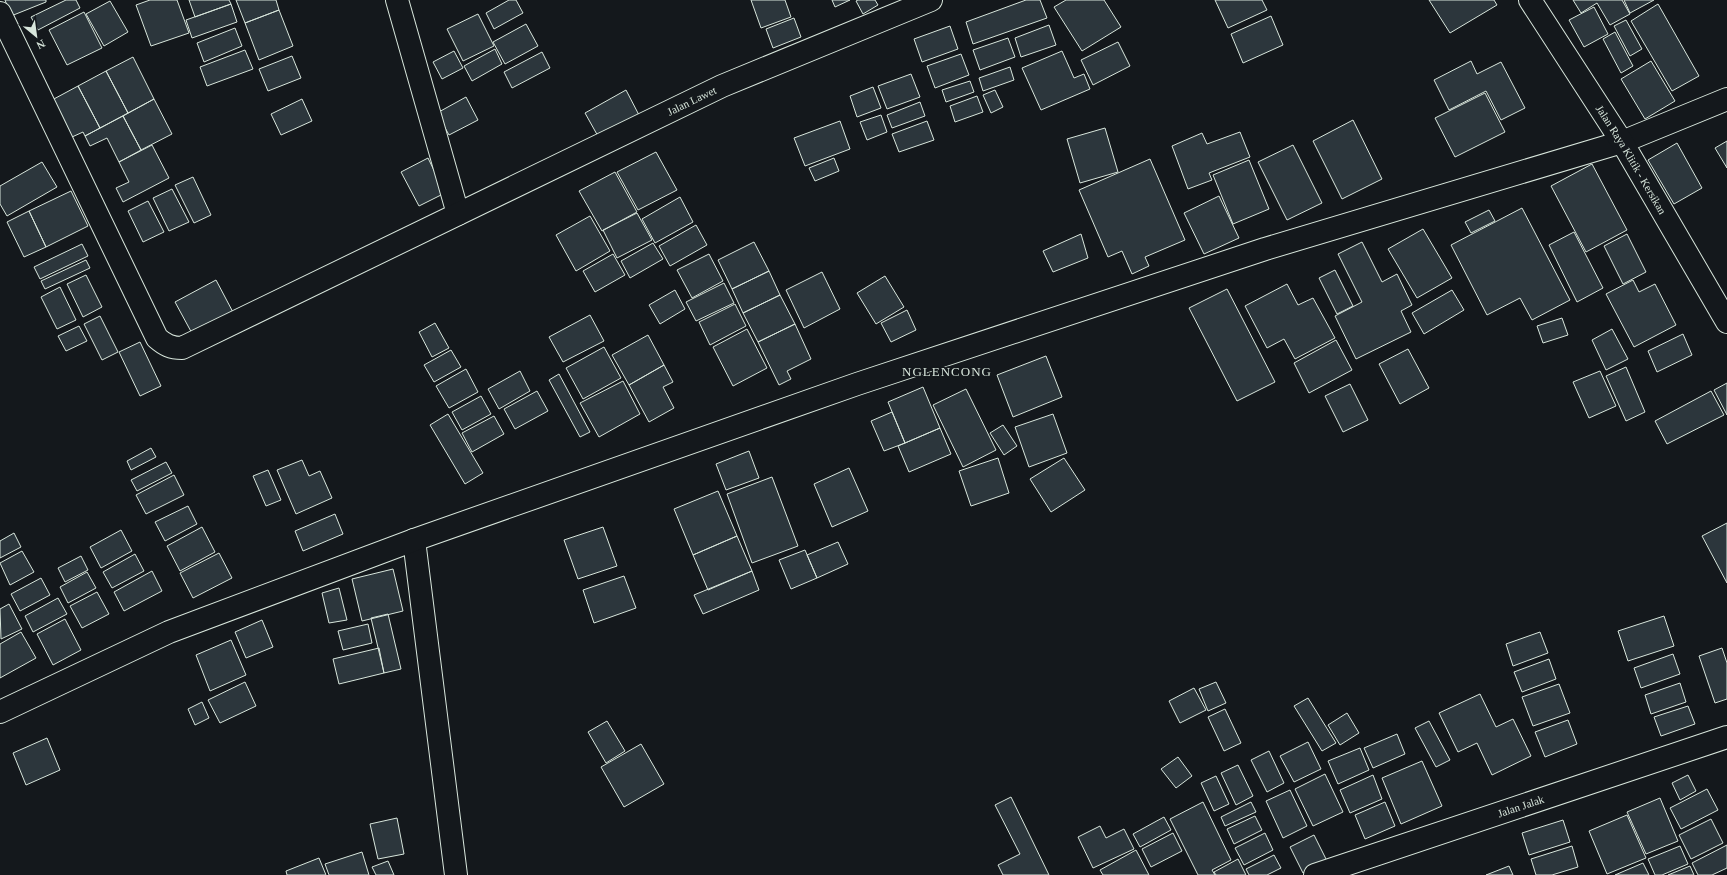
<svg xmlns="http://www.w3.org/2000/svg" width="1727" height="875" viewBox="0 0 1727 875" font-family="'Times New Roman',serif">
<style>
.building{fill:#2c363c;stroke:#d8e6dc}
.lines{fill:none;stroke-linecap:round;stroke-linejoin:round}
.street-casing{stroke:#d8e6dc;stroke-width:24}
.secondary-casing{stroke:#d8e6dc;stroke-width:24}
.street{stroke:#14181c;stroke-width:22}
.secondary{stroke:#14181c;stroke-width:22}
.labels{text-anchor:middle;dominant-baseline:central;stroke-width:3;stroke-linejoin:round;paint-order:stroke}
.street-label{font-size:11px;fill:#d8e6dc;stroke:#14181c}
.quarter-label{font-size:13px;letter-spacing:1px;fill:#d8e6dc;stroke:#14181c}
</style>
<rect width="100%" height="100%" fill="#14181c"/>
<!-- building -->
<path class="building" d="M5 0H46V2L11 16Z
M66 0H76L80 8 38 30 31 17Z
M150 0H177L189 33 151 46 136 5Z
M189 0H229L231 4 195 17Z
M236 0H276L279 10 245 23Z
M509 0H516L523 13 494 29 486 13Z
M751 0H785L791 17 761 28Z
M832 0H850L835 7Z
M858 0H875L878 5 863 14 856 1Z
M1026 0H1040L1047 18 973 44 966 22Z
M1066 0H1104L1121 27 1082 51 1054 7Z
M1215 0H1262L1267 10 1228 28Z
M1429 0H1494L1497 5 1450 33Z
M1573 0H1622L1630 14 1610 25 1597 3 1581 13Z
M1624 0H1654L1630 13Z
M110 1 128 32 104 46 86 14Z
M231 4 237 22 192 38 186 20Z
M1658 4 1699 76 1672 91 1631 21Z
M1594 7 1608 34 1584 47 1569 20Z
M279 10 293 46 259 60 245 23Z
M84 12 102 48 67 65 49 30Z
M478 14 494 46 463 61 447 29Z
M1271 16 1283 45 1243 63 1231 34Z
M794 18 801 37 773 48 766 29Z
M1626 20 1642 49 1630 56 1614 26Z
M526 24 538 46 505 64 493 42Z
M1049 25 1056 45 1021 57 1015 38Z
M950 26 958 49 922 62 914 39Z
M235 28 242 46 204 62 197 43Z
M1615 32 1633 66 1621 73 1603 39Z
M1008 38 1015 57 980 70 973 50Z
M1118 42 1130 66 1093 85 1081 60Z
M495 49 502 64 472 81 464 66Z
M245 50 253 69 207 86 200 67Z
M454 51 463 68 442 79 433 62Z
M1062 51 1074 78 1084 74 1090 89 1041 110 1022 68Z
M542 52 550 68 512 88 504 72Z
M961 54 969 75 935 88 927 66Z
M292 56 301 78 268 91 259 69Z
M133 57 154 99 128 113 106 71Z
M1471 61 1477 74 1501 62 1525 108 1501 120 1486 91 1449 110 1434 80Z
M1651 61 1675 101 1645 119 1621 79Z
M1010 67 1014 80 983 91 979 78Z
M106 71 128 113 100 128 78 86Z
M911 74 920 97 887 109 878 86Z
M970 81 974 92 946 102 942 90Z
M78 86 100 128 85 136 83 132 72 137 52 100Z
M873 87 881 108 857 117 850 96Z
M626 90 640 117 599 138 585 113Z
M995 90 1003 107 991 113 983 95Z
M1485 93 1505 132 1455 157 1435 118Z
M977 96 983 112 955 122 950 106Z
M466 97 478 120 449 135 437 113Z
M154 99 172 134 141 150 123 116Z
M302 99 312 121 281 135 271 114Z
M920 102 925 116 892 128 887 115Z
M881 115 887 132 867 140 860 122Z
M123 116 141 150 119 162 107 138 90 146 85 136Z
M1353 120 1382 179 1342 199 1313 141Z
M840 121 850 149 805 166 794 138Z
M927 121 934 140 899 152 892 134Z
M1105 128 1118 172 1080 183 1067 139Z
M1240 132 1250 157 1209 173 1212 180 1188 189 1172 146 1202 133 1207 144Z
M1727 141V168L1715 148Z
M1677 143 1702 188 1674 204 1648 160Z
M152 145 169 178 123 202 116 188 129 182 119 162Z
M1293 145 1322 203 1287 220 1258 162Z
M656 152 677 190 638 210 617 172Z
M428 158 445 193 419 206 401 172Z
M834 158 839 171 815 181 809 168Z
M1150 159 1185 240 1145 257 1149 266 1132 274 1122 251 1108 257 1079 190Z
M1249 160 1269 209 1233 224 1213 175Z
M42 162 57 187 7 216 0 204V186Z
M1592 164 1627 230 1586 252 1551 186Z
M615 172 637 212 602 231 579 191Z
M193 177 211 215 194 223 175 185Z
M172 189 189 222 169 231 153 198Z
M71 191 88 226 46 247 29 211Z
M1219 196 1239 238 1204 254 1184 213Z
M680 197 693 222 655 243 642 219Z
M148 201 164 232 143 242 128 211Z
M1522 208 1570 300 1532 320 1520 298 1487 315 1451 245Z
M1489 210 1495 221 1471 233 1465 222Z
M29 211 46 247 24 257 7 222Z
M637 213 652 240 617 258 603 230Z
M590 216 610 251 576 271 556 235Z
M696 225 707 245 670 266 659 246Z
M1423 229 1452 278 1417 298 1388 249Z
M1574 232 1603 288 1577 302 1549 245Z
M1081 234 1088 258 1053 272 1043 251Z
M1627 234 1646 272 1623 284 1604 246Z
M754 242 769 271 732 289 718 260Z
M1362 242 1382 282 1397 274 1412 305 1401 311 1411 332 1356 359 1335 316 1362 302 1338 254Z
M653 243 663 259 630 278 621 261Z
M82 244 88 256 40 279 34 267Z
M613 254 625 275 595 292 583 271Z
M709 254 723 281 692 298 677 270Z
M86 260 90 268 45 289 41 281Z
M1335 270 1353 306 1337 314 1319 278Z
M769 271 780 295 743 313 732 289Z
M822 272 840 309 804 328 786 290Z
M86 275 102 307 83 317 67 284Z
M885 276 904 307 876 324 857 293Z
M216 280 235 316 194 337 175 302Z
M1633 280 1639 292 1655 284 1676 325 1634 347 1606 294Z
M724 283 734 303 696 321 686 302Z
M1287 284 1298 305 1313 298 1335 338 1295 359 1284 339 1267 348 1245 306Z
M60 287 76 320 57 329 41 297Z
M1227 289 1275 382 1237 401 1189 308Z
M675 290 685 309 660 324 649 305Z
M1452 290 1464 310 1424 334 1412 313Z
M780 295 795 324 758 342 743 313Z
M735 304 746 326 710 345 699 322Z
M907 310 916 330 891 342 881 323Z
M590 315 604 341 563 362 549 337Z
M100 316 118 352 102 360 84 324Z
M1562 318 1568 335 1543 343 1537 326Z
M435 323 449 348 432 357 419 332Z
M795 324 811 359 787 371 791 379 779 385 758 342Z
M79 326 87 341 66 351 58 336Z
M747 329 767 368 733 386 713 347Z
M1612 329 1628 359 1606 370 1592 340Z
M1683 334 1692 355 1657 372 1648 351Z
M648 335 664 365 629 385 612 355Z
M1336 340 1352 370 1309 393 1294 363Z
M140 342 161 386 140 396 119 352Z
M604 347 621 378 583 399 566 368Z
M1408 349 1429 388 1400 404 1379 364Z
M451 350 461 367 434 382 424 365Z
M1046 356 1062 397 1013 417 997 375Z
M664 365 673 382 663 387 674 408 649 422 629 385Z
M1626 367 1645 412 1626 421 1606 376Z
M466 369 478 392 449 408 436 386Z
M520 371 530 391 499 409 488 389Z
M1600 371 1616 406 1589 418 1573 382Z
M559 374 590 432 580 437 549 380Z
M623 381 640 414 599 437 580 403Z
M1727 383V415L1714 390Z
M1350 384 1368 420 1343 432 1325 396Z
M923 387 940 428 905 443 888 402Z
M966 389 996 450 963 467 933 405Z
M537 391 548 411 515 429 504 409Z
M1711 391 1724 415 1667 444 1655 421Z
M481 396 491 414 462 430 452 412Z
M892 412 905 443 884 451 871 421Z
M448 414 483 473 465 484 430 425Z
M1053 414 1067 453 1029 467 1015 427Z
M494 416 504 434 472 452 462 433Z
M1003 425 1017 446 1004 455 990 433Z
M940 428 951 454 909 472 898 446Z
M151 448 156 457 131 470 127 461Z
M749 451 759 478 726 490 716 464Z
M998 458 1009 493 971 506 959 471Z
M1064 458 1085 490 1051 512 1030 479Z
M302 460 309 476 320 471 332 498 296 514 277 470Z
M166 462 172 473 137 491 131 480Z
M849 468 868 511 832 527 814 484Z
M268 470 281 500 266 506 253 476Z
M174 475 184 495 146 514 136 495Z
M772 477 798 546 752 563 727 494Z
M718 491 737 536 693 555 674 509Z
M188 506 197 524 165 541 155 522Z
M335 514 343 534 303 551 295 531Z
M1727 523V583L1702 536Z
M202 527 215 552 180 571 167 546Z
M603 527 617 566 578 579 564 540Z
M121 530 132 551 101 568 90 547Z
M14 533 21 547 0 558V541Z
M737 536 752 571 708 590 693 555Z
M838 542 848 564 817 578 807 555Z
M805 550 817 578 791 589 779 560Z
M22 551 34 572 10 585 0 563Z
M219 553 232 578 193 598 180 573Z
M135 554 144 571 112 588 103 572Z
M81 556 88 570 65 582 58 568Z
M393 569 403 611 362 621 352 579Z
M152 571 162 591 124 611 114 592Z
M752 571 759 590 703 614 694 595Z
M87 572 96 588 68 603 60 587Z
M624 576 636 608 594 623 583 590Z
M41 578 50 595 20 611 11 594Z
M339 588 347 620 329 623 322 593Z
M97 592 109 614 82 628 70 606Z
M58 598 67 614 33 632 25 616Z
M9 604 22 629 1 639 0 609Z
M388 614 401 669 384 673 371 618Z
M1664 616 1674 646 1628 661 1618 631Z
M65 619 81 650 53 665 37 634Z
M262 620 273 647 246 658 235 632Z
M368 624 372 643 343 650 338 631Z
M21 632 36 658 0 678V644Z
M1540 632 1548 653 1513 666 1506 644Z
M231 640 246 675 210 691 196 655Z
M379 648 384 673 339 684 333 659Z
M1722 648 1727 663V699L1715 703 1699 656Z
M1673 654 1680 674 1641 688 1634 668Z
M1549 659 1556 679 1522 692 1514 672Z
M245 682 256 706 220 723 208 700Z
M1216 682 1226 703 1208 711 1199 689Z
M1680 683 1686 702 1651 714 1645 695Z
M1559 684 1570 713 1533 726 1522 697Z
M1194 688 1206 710 1180 723 1169 701Z
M1480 694 1496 727 1513 719 1531 756 1492 775 1477 743 1458 752 1439 713Z
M1308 698 1336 743 1322 751 1294 706Z
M202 702 209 718 195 725 188 709Z
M1688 706 1695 724 1661 736 1654 717Z
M1225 709 1241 743 1224 751 1208 717Z
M1347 713 1359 733 1340 745 1328 725Z
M1568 720 1577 744 1545 757 1535 732Z
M607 721 625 751 606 763 588 732Z
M1429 721 1450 760 1436 767 1415 728Z
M1397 734 1405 754 1373 768 1364 748Z
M47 738 60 770 26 785 13 753Z
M1308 742 1321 769 1294 782 1280 756Z
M641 744 664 784 624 807 601 767Z
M1360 748 1369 770 1338 784 1328 761Z
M1269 751 1284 783 1267 792 1251 760Z
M1178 757 1192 776 1176 788 1161 769Z
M1422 761 1442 806 1401 824 1382 778Z
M1238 765 1253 796 1236 805 1221 773Z
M1325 774 1343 812 1313 826 1295 789Z
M1373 775 1382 799 1350 813 1340 790Z
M1688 775 1696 791 1680 800 1672 783Z
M1216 776 1229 804 1214 811 1201 783Z
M1707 789 1718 810 1681 829 1670 808Z
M1290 790 1307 826 1283 838 1266 801Z
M1011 797 1049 875H1003L998 865 1020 854 995 805Z
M1660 798 1678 841 1646 854 1627 812Z
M1203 802 1231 860 1212 870 1215 875H1198L1170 819Z
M1251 802 1256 812 1225 826 1221 817Z
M1385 802 1395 826 1365 839 1355 815Z
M1627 815 1646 858 1607 874 1589 831Z
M1255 816 1262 830 1234 844 1227 829Z
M1164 817 1171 830 1140 847 1133 834Z
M397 818 404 854 378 859 370 824Z
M1711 819 1723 843 1691 859 1679 835Z
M1563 820 1570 842 1529 855 1522 833Z
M1100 826 1106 838 1124 829 1134 849 1093 868 1078 837Z
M1173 833 1182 851 1151 867 1142 849Z
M1265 833 1273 850 1244 865 1235 848Z
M1314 835 1327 861 1303 873 1290 847Z
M1727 845V868L1712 875H1698L1692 863Z
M1572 846 1578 867 1552 875H1536L1531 859Z
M1680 846 1688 864 1662 875H1655L1648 859Z
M1136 850 1149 875H1103L1100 870Z
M362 852 369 875H329L325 864Z
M1274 855 1281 868 1267 875H1249L1246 869Z
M319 858 326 875H287L286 871Z
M1238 859 1246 875H1216L1214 872Z
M388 861 394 875H376L372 867Z
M1643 863 1649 875H1615Z
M1509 866 1513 875H1486Z
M1690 866 1694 875H1668Z"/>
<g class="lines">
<!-- street casing -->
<g class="street-casing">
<g id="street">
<path d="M397 0 458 214"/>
<path id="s1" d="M0 13 157 338C165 345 171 348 182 348L722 86 931 0"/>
<path d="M414 540 456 875"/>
<path d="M0 712 169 632 414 540 857 384 1265 249 1622 142 1727 99"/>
<path id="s2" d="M1315 875 1727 737"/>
</g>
</g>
<!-- secondary casing -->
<g class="secondary-casing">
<g id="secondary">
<path id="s3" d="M1530 0 1622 142 1727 322"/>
</g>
</g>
<!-- street -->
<use href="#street" class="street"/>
<!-- secondary -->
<use href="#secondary" class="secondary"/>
</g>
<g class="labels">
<!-- street labels -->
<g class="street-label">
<text stroke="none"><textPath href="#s1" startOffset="955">Jalan Lawet</textPath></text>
<text stroke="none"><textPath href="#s3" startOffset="189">Jalan Raya Klitik - Kersikan</textPath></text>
<text stroke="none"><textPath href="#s2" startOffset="217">Jalan Jalak</textPath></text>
</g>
<!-- quarter labels -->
<g class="quarter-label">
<text x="947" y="371">NGLENCONG</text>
</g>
</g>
<!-- north arrow -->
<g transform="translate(36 36) rotate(151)" stroke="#14181c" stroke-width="3" paint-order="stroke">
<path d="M0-3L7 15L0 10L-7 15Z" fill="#d8e6dc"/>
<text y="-6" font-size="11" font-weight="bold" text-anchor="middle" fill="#d8e6dc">N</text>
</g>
</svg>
